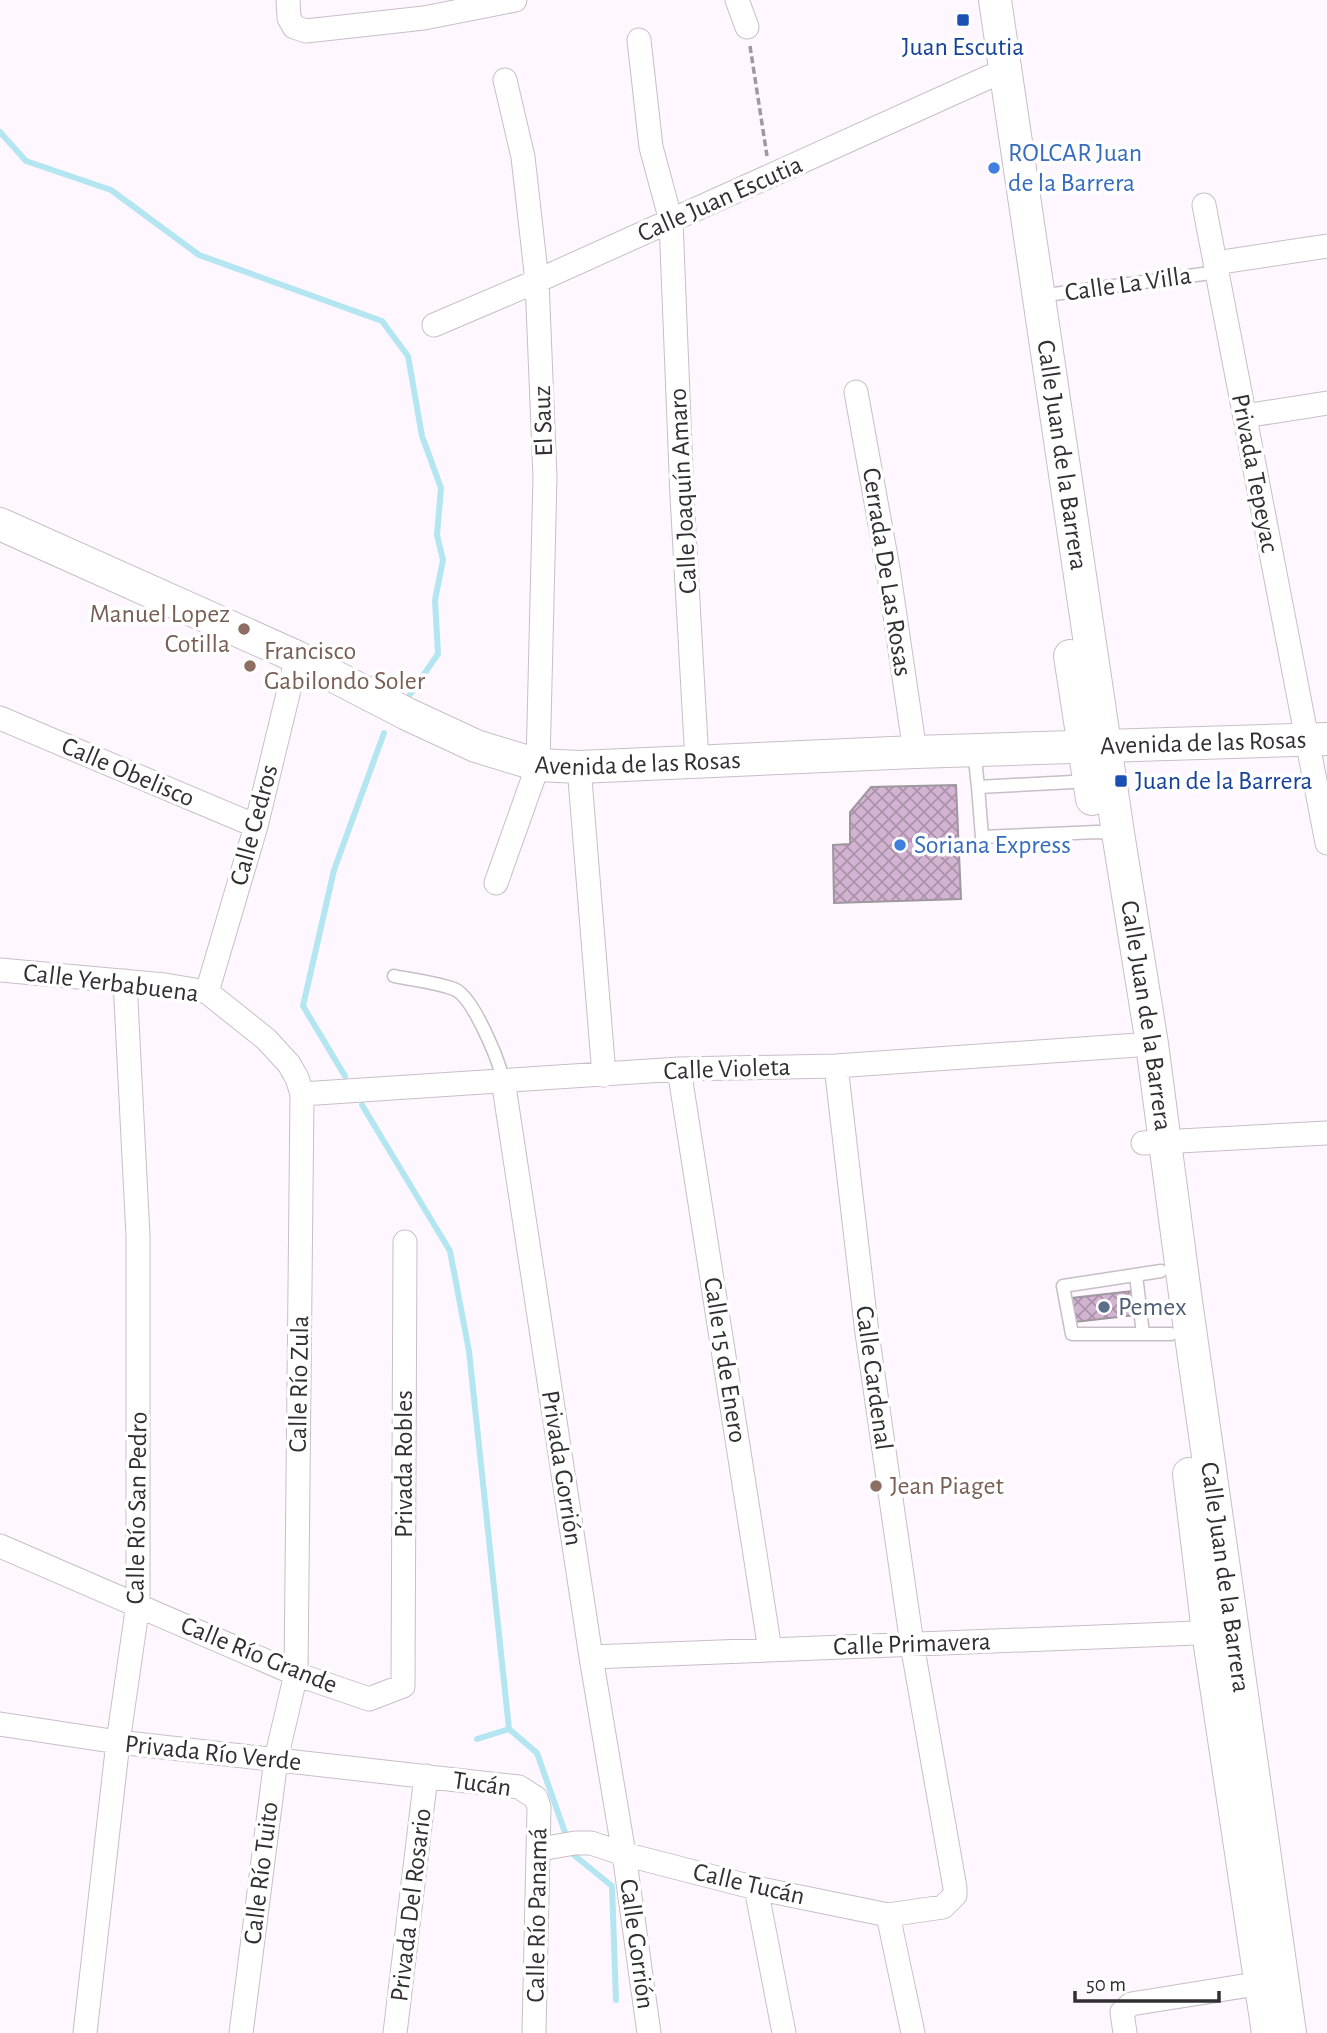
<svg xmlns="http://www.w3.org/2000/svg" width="1327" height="2033" viewBox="0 0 1327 2033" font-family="'Alegreya Sans',sans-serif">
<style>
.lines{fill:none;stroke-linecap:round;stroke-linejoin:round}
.stream{stroke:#b4e6f1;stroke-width:6}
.building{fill:url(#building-cross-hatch);stroke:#9e979e;stroke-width:2}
.lane-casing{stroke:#c7bfc6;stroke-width:15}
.street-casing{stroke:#c7bfc6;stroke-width:25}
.secondary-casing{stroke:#c7bfc6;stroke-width:34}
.path{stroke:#9f999f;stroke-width:3.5;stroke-dasharray:7 3.5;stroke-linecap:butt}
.lane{stroke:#fff;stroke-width:12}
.street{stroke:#fff;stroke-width:23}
.secondary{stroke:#fff;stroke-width:32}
.transit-dot{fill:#1a4fb4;stroke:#fff;stroke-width:2.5}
.shop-dot{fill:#3f7fe0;stroke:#fff;stroke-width:2.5}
.education-dot{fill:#8d6e63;stroke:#fff;stroke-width:2.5}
.service-dot{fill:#5c6f8a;stroke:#fff;stroke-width:2.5}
.labels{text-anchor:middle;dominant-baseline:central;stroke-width:7;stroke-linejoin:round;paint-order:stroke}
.transit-label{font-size:26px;fill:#164399;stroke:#fff}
.shop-label{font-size:26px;fill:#366cbe;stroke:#fff;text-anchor:start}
.street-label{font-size:26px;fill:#322f32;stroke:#fff}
.education-label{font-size:26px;fill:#785e54;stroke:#fff;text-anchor:start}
.service-label{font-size:26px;fill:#4e5e75;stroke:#fff;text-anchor:start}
</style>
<defs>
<pattern id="building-cross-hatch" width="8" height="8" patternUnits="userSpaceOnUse" patternTransform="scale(1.75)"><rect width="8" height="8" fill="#d2b3d1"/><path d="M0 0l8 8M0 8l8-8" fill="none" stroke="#ab92aa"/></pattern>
</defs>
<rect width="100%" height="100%" fill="#fff7ff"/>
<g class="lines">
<!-- stream -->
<path class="stream" d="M0 132 26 161 111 190 199 255 382 321 408 356 422 436 441 488 437 535 443 560 435 600 438 654 409 696
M345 1076 303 1006 334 870 384 733
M362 1105 450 1251 469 1351 509 1729 537 1753 567 1838
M477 1739 509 1729
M574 1855 612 1886 616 2000"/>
</g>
<!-- building -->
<path class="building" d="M956 785 961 899 834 903 833 845 850 844V812L871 787Z
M1132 1291 1135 1315 1075 1322 1072 1298Z"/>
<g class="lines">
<!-- lane casing -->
<g class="lane-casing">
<path id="lane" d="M1039 296 1218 272
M974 750 978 787 1091 781
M978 787 982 837 1097 832 1118 833
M394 976C413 980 435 982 454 989 473 996 499 1061 503 1080
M1161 1271 1063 1286 1072 1334H1171
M1136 1275 1143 1334"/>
</g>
<!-- street casing -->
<g class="street-casing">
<path id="street" d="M288 0 289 18 294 27 306 31 424 18 515 0
M737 0 747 27
M639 40 651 147 671 221 682 496 697 761
M1204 205 1327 843
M1215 263 1327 246
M434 325 537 281 989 77 1007 73
M856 392 888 568 915 752
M1245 416 1327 403
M0 718 256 826
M579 767 604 1075
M496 883 538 765 545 477 537 281 523 157 505 80
M0 970 165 985 207 992 266 1039 289 1064 297 1078 302 1094 296 1674 276 1759 241 2033
M207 992 256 826 297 657
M679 1069 770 1650
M503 1080 591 1657 624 1854 649 2033
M302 1094 679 1069 836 1066 1152 1044
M1143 1143 1327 1133
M0 1546 296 1674 369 1699 403 1686 405 1242
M591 1657 1221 1632
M0 1724 118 1742 519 1787 536 1798 539 1807 534 2033
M540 1849 575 1843H591L624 1854 756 1888 888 1915 943 1907 955 1895V1888L912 1644 867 1333 836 1066
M756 1888 784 2033
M888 1915 913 2033
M85 2033 118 1742 138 1604V1236L125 981
M395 2033 426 1776
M1125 2033 1122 2012 1131 2004 1275 1981"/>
</g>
<!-- secondary casing -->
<g class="secondary-casing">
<g id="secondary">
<path id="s1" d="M995 0 1118 833 1152 1044 1185 1294 1290 2033"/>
<path id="s2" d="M0 524 297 657 407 714 476 746 538 765 579 767 915 752 1327 739"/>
<path d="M1070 656 1092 799"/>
<path d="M1189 1474 1208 1632 1268 2033"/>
</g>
</g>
<!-- path -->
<path class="path" d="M750 46 767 156"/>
<!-- lane -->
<use href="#lane" class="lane"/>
<!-- street -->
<use href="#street" class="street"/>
<!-- secondary -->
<use href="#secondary" class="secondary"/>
</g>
<!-- markers -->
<g class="transit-dot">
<rect x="956" y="13" width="14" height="14" rx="3.5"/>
<rect x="1114" y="774" width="14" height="14" rx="3.5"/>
</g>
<g class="shop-dot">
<circle cx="994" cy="168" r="7"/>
<circle cx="900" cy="845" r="7"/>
</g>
<g class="education-dot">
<circle cx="244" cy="629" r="7"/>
<circle cx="250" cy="666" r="7"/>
<circle cx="876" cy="1486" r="7"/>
</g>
<circle class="service-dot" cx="1104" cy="1307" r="7"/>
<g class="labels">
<!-- transit labels -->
<g class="transit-label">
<text x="963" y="47">Juan Escutia</text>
<text x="1135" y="781" text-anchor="start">Juan de la Barrera</text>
</g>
<!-- shop labels -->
<g class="shop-label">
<text x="1008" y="153">ROLCAR Juan<tspan x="1008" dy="30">de la Barrera</tspan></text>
<text x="914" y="845">Soriana Express</text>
</g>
<!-- street labels -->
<g class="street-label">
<text transform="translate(720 199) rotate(-24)">Calle Juan Escutia</text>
<text transform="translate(1128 284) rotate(-8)">Calle La Villa</text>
<text transform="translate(543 421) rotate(-92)">El Sauz</text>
<text stroke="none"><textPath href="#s1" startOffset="460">Calle Juan de la Barrera</textPath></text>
<text transform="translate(1255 473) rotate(79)">Privada Tepeyac</text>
<text transform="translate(683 491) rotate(-93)">Calle Joaquín Amaro</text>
<text transform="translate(887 572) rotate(81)">Cerrada De Las Rosas</text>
<text stroke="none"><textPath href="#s2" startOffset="1256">Avenida de las Rosas</textPath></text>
<text stroke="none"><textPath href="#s2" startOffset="690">Avenida de las Rosas</textPath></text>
<text transform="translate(128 772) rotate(23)">Calle Obelisco</text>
<text transform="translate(254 825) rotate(-75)">Calle Cedros</text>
<text transform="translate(111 983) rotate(7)">Calle Yerbabuena</text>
<text stroke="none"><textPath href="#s1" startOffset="1027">Calle Juan de la Barrera</textPath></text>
<text transform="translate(727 1069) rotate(-2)">Calle Violeta</text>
<text transform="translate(725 1360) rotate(81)">Calle 15 de Enero</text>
<text transform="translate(874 1378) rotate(82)">Calle Cardenal</text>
<text transform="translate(299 1384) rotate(-89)">Calle Río Zula</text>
<text transform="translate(404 1464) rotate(-90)">Privada Robles</text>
<text transform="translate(562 1468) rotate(81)">Privada Gorrión</text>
<text transform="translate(137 1508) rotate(-89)">Calle Río San Pedro</text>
<text stroke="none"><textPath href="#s1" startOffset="1594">Calle Juan de la Barrera</textPath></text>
<text transform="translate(912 1644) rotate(-2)">Calle Primavera</text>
<text transform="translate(259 1655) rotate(22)">Calle Río Grande</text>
<text transform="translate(213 1753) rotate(6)">Privada Río Verde</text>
<text transform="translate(482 1784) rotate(8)">Tucán</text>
<text transform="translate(261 1873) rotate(-83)">Calle Río Tuito</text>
<text transform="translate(749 1884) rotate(13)">Calle Tucán</text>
<text transform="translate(411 1905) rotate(-83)">Privada Del Rosario</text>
<text transform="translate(537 1915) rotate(-89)">Calle Río Panamá</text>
<text transform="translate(637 1944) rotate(82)">Calle Gorrión</text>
</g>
<!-- education labels -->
<g class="education-label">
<text x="230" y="614" text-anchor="end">Manuel Lopez<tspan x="230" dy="30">Cotilla</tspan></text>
<text x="264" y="651">Francisco<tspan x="264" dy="30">Gabilondo Soler</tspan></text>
<text x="890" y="1486">Jean Piaget</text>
</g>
<!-- service labels -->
<g class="service-label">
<text x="1118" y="1307">Pemex</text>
</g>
</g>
<!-- scale -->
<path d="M1075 1991v10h144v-10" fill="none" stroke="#322f32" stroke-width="3.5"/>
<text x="1086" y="1991" font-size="21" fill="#322f32" stroke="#ffffff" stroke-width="5" paint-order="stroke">50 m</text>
</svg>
